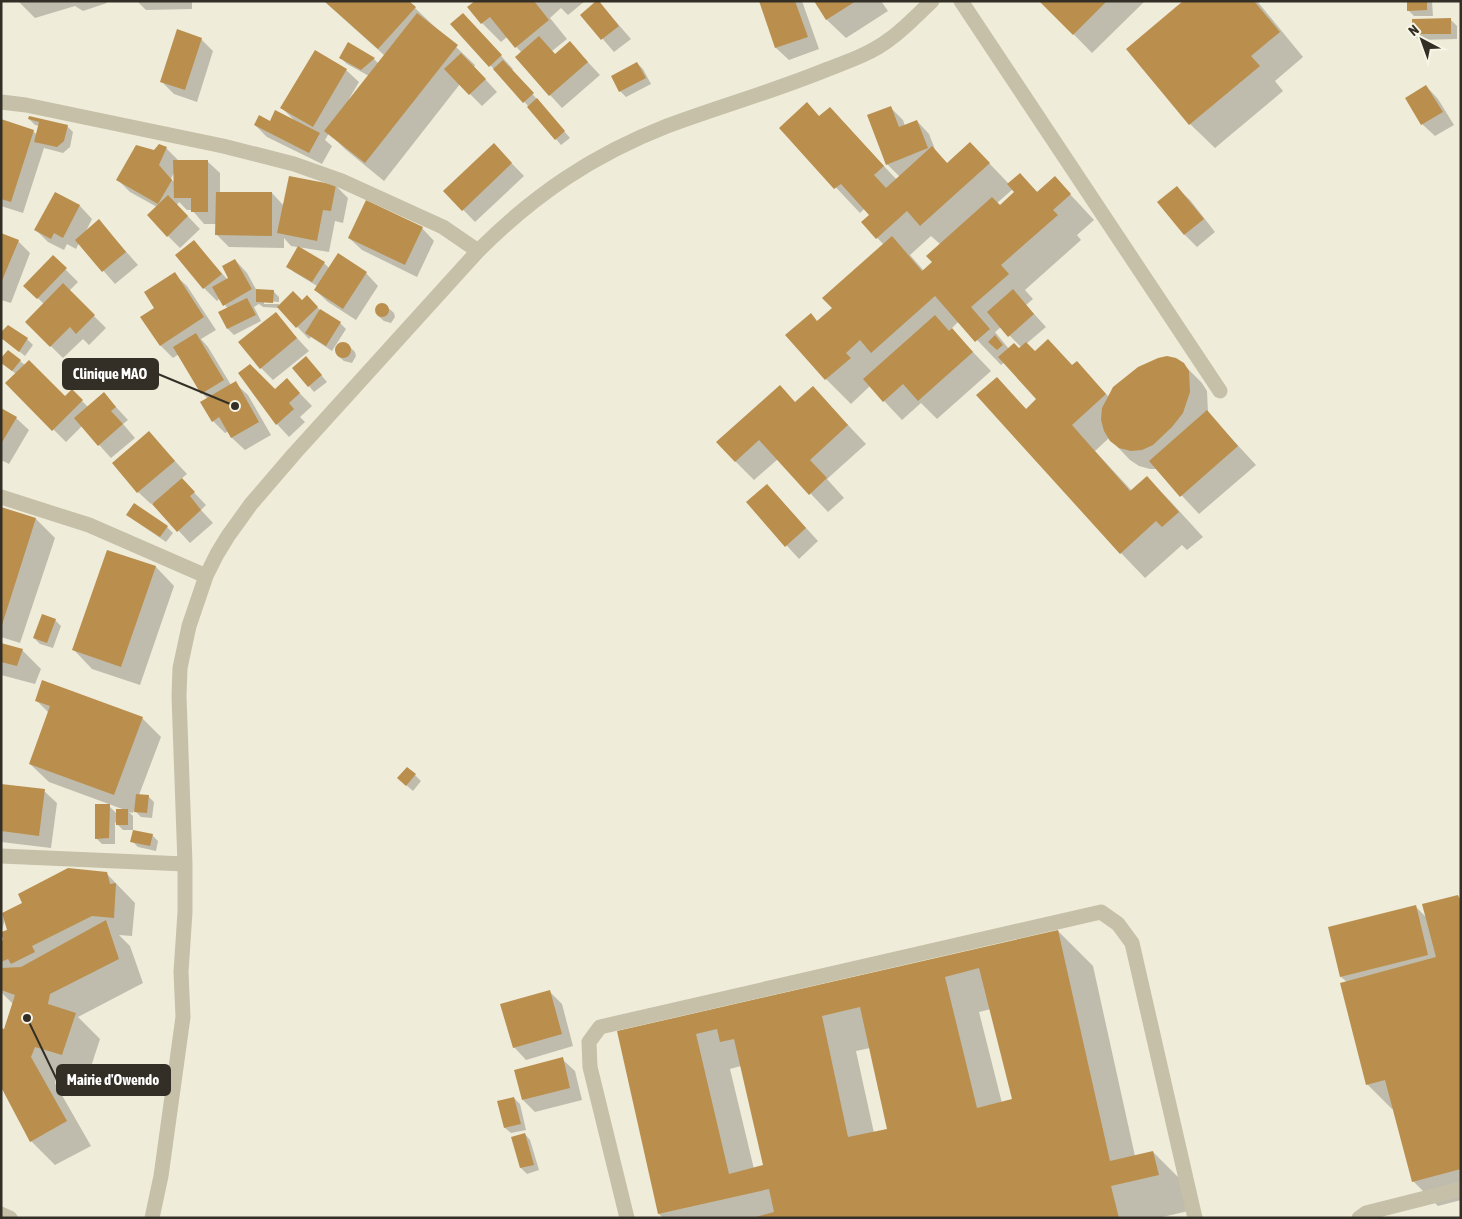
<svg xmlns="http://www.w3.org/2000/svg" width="1462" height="1219" viewBox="0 0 1462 1219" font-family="'Asap Condensed',sans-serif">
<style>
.shadow{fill:#0003;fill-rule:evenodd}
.building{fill:#ba8f4d;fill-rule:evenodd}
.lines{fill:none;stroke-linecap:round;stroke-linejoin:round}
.minor{stroke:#c5c0a7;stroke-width:15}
.leader{fill:none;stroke:#332f27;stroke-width:2}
.callout-dot{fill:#332f27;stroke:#f7f5e6;stroke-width:2}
.callout{fill:#332f27;stroke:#332f27;stroke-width:2}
.callout-label{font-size:15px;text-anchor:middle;font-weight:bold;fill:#fff}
</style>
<rect width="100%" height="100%" fill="#efecda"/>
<!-- shadow -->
<path class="shadow" d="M18 1H106L107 3 83 11 75 6 35 18Z
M137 1H192V9L146 10Z
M324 1 415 8 475 65 474 67 497 92 482 106 460 84 384 181 345 149 329 133 325 140 332 146 322 164 267 137 255 125 295 121 282 108 346 70 359 82 349 99 350 100 369 76 347 64 341 58 348 44 374 59 379 64 385 56Z
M477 1H585L568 15 561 8 550 18 567 39 552 51 556 55 570 43 600 75 562 108 516 58 522 53 507 37 501 42 482 23Z
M598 1 631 39 614 52 582 15Z
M760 1H802L819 49 789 60 776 48Z
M815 1H881L888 11 846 38 827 20Z
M1041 1H1145L1092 53Z
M1185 1H1257L1303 57 1275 81 1283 91 1215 148 1190 124 1128 49Z
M1408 1H1432L1433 16H1414L1408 10Z
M1451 20 1457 26V39L1419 40 1413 34Z
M452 24 475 27 513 69 512 70 570 138 561 145 529 107Z
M201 39 213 51 197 102 174 94 162 82Z
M637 63 643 69 651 84 626 97 620 91Z
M1426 86 1438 99 1454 125 1435 136 1422 124Z
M830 108 897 180 900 177 887 164 891 108 903 120 905 126 917 121 929 134 936 152 948 164 970 143 1009 184 1020 175 1038 193 1055 178 1094 220 1077 235 1081 240 1025 290 1033 299 1026 305 1046 327 1026 344 1035 353 1073 366 1076 363 1109 397 1183 364 1202 383 1207 391 1208 413 1256 465 1199 514 1157 469H1150L1139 466 1130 460 1109 438 1095 451 1132 491 1147 478 1171 502 1203 537 1187 550 1182 545 1145 578 1121 553 996 378 1027 410 1038 400 1005 362 1001 365 959 321 951 329 991 371 937 419 921 403 902 420 870 386 851 404 826 379 818 322 833 308 884 245 862 222 871 215 865 208 860 213 780 128 820 117ZM1013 189 1016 192 1000 207 997 203ZM931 236 940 244 933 262 924 271 910 255ZM1001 327 1021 347 1019 349H1009L995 332Z
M29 119 67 126 73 132 70 147 63 153 44 148 23 213 1 206V120L33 131 37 135 39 126 35 125Z
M494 145 524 176 475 222 445 191Z
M166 148 179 161H207L220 173V193H272L284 206 336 186 348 198 343 223 335 221 329 252 291 246 284 238V248L229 247 217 235V224H204L192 210H187L179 202 177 205 200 229 180 248 168 236 157 207 130 192 118 180 155 151ZM175 170V183L171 179Z
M1177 188 1190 200 1215 232 1197 247 1184 234Z
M56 193 80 206 92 219 85 233 99 221 138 265 115 284 79 243 76 249 67 244 64 250 48 242 36 230Z
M422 228 434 241 417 277 362 250 349 238Z
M1 234 18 241 30 253 11 303 1 300Z
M194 242 227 279 230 278 235 260 247 273 257 291H273L279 297V302L264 301V304H279V307L302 302 307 297 322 312 340 323 346 329 332 351 311 337 309 339 279 308 263 307 259 304 254 307 261 321 234 335 228 329V309L220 298 217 301 204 288 177 255Z
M53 257 78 282 69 291 106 328 89 345 83 339 63 358 26 322 44 304 25 286Z
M324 263 329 268 366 273 378 286 356 320 328 302 315 290 317 286 294 272 288 267Z
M174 274 187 286 216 330 201 339 208 347 231 385 235 383 248 395 271 435 245 450 232 438 229 431 225 433 213 421 208 399 202 393 179 354 173 358 161 346 142 318 156 308Z
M384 304 394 313 395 317 391 323 384 321 377 315V307Z
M275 314 309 351 273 380 261 368Z
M1 337 27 339 33 345 25 356Z
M340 343 348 345 355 352 356 356 352 363 344 361 337 355 336 351 337 346Z
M20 361 65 398 72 391 88 407 104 394 128 420 123 424 135 438 111 458 82 426 66 442 7 383 16 374 1 362Z
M312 364 327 382 314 392 309 386Z
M240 373 275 391 287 380 312 406 300 417 305 422 289 437 277 424Z
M813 388 866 444 827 479 844 498 828 512 778 459 754 480 735 461Z
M1 409 16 418 29 430 9 464 1 460Z
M149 433 187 474 181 479 206 505 201 510 213 523 190 543 153 503 151 504 138 492 114 463Z
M767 485 818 541 799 559 747 502Z
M1 508 36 519 55 538 20 643 1 637Z
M128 514 167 527 173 533 166 542 134 520Z
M108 551 156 567 174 586 140 685 92 669 74 650Z
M55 620 61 626 53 648 40 644 34 638Z
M1 644 22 650 41 669 35 684 1 675Z
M36 700 142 718 161 737 139 795 148 796 154 802 152 818 141 817 134 810 133 813 129 812 133 816V830H123L115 822V844H102L96 838 109 806 117 814 125 810 49 782 30 764 49 713Z
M415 775 421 781 413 791 405 784Z
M1 785 44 791 57 803 51 848 1 842Z
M152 835 158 841 156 851 138 847 132 841Z
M107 874 135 903 132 936 119 935 130 946 143 983 78 1017 100 1039 87 1079 59 1070 55 1083 91 1146 55 1165 31 1141 4 1090 1 1089V1029L5 1030 13 1004 1 992V942L4 941 8 930 5 919 1 934V912L3 914Z
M1458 896 1461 899V1200L1438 1206 1413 1181 1394 1109H1392L1367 1084 1347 982 1341 977 1330 928 1416 907 1427 918Z
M1058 931 1093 966 1135 1156 1153 1152 1188 1187 1193 1210 1158 1218H663L659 1214 618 1032ZM991 1009 1013 1100 1002 1103 979 1012ZM870 1048 888 1130 874 1133 856 1051ZM741 1066 765 1166 754 1169 730 1069Z
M550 992 562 1004 573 1046 526 1060 514 1047Z
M562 1059 575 1071 582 1100 535 1112 523 1100Z
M514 1098 520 1104 526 1130 511 1133 505 1128Z
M525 1134 530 1140 539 1170 527 1174 521 1168Z"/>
<!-- building -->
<path class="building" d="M324 1H409L416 7 378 49Z
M475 1H534L549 20 515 48 490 17 481 24 467 7Z
M596 1H599L619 26 601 40 580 15Z
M759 1H795L808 37 775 48Z
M814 1H856L826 20Z
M1039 1H1107L1073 35Z
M1183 1H1254L1280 32 1251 56 1260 66 1189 125 1126 49Z
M1407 1H1427V10L1407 11Z
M417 13 458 45 365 163 324 131Z
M463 13 502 55 489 67 450 24Z
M1451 18V34H1412V19Z
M177 29 202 38 185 90 160 82Z
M539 36 555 54 570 41 588 62 549 96 515 57Z
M348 42 375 58 361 70 339 58Z
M315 50 347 69 313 127 280 108Z
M461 53 486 79 469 95 444 69Z
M503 60 534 93 523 103 493 69Z
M637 62 646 78 619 92 611 76Z
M1426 85 1443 112 1421 125 1405 98Z
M537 98 565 131 555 140 527 107Z
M807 102 819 116 830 107 884 166 874 175 886 188 932 146 947 163 970 142 990 163 920 226 907 211 876 239 861 222 869 215 841 184 834 189 779 128Z
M891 106 899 127 917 120 928 148 886 165 867 115Z
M275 110 320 133 309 153 254 125 259 115 270 121Z
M29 116 68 125 64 141 57 147 34 142 39 122 28 119Z
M1 119 34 130 11 202 1 199Z
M494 143 512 163 462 211 443 191Z
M159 144 167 147 159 165 172 180 158 204 116 180 136 145 154 150Z
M173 160H208V212H191V198H174Z
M1020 173 1037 192 1055 176 1071 194 1053 210 1058 215 1001 265 1009 274 971 307 990 329 975 342 935 296 871 353 860 340 846 353 851 358 825 380 785 335 811 313 817 321 832 308 822 298 892 236 922 271 932 262 926 256 992 197 1000 205 1014 192 1007 184Z
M289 176 336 185 331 211 323 210 317 241 277 233Z
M1177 186 1204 219 1184 235 1157 202Z
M55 192 80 205 63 238 54 233 51 239 34 230Z
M216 192H272V236L215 235Z
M168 195 188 216 167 237 147 215Z
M366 200 423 227 405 265 348 238Z
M99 219 126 252 102 272 75 240Z
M1 233 19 240 1 283Z
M194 240 222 274 203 289 175 255Z
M298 246 325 262 312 282 286 267Z
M338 253 367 272 343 309 314 290Z
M53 255 67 268 37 299 23 286Z
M235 259 252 289 223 306 212 287 228 278 222 266Z
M175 272 204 317 160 346 140 317 154 308 144 292Z
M63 283 95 315 76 334 70 327 50 347 25 322Z
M256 289 274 290 273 303 256 302Z
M1013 289 1034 314 1008 337 987 312Z
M293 291 302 300 307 295 318 307 296 328 277 307Z
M247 298 256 315 227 329 218 312Z
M375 310a7 7 0 1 1 14 0a7 7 0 1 1-14 0Z
M320 309 341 322 326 346 305 333Z
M276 312 297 338 260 369 238 342Z
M935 315 949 331 952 328 973 352 918 401 903 384 883 402 863 379Z
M8 325 28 338 19 352 1 338V332Z
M196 333 224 380 201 394 173 347Z
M995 335 1003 345 997 350 988 342Z
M1048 339 1072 365 1077 361 1106 394 1072 425 1130 491 1147 476 1179 512 1162 527 1156 521 1120 554 976 395 997 377 1026 409 1036 399 998 357 1014 343 1019 348 1026 342 1035 351Z
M335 350a8 8 0 1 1 16 0a8 8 0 1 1-16 0Z
M8 350 21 360 12 371 1 363V358Z
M306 356 322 375 308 387 292 368Z
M1167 356 1176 358 1184 363 1189 371 1190 392 1183 413 1172 427 1153 445 1142 450 1131 451 1119 448 1110 441 1104 431 1101 420 1102 408 1113 387 1138 367 1158 358Z
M29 360 65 396 72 389 83 400 52 431 5 383Z
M250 364 275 389 287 378 300 393 289 403 294 409 276 425 238 373Z
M236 381 259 422 231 438 219 417 212 422 200 402Z
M780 385 795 402 813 386 848 425 810 460 827 478 809 495 759 440 735 462 716 442Z
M104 392 116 407 111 411 123 424 98 446 74 418Z
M1 408 17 417 1 444Z
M1207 410 1238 446 1180 497 1149 461Z
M149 431 175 461 137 493 112 463Z
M182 478 195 492 190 496 201 510 177 532 152 504Z
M767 484 806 528 785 547 746 502Z
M134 503 168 526 160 537 126 515Z
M1 507 36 518 2 625H1Z
M107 550 156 566 121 667 72 650Z
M42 614 56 619 47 643 33 638Z
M1 643 23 649 17 666 1 662Z
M42 680 143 717 114 795 29 764 50 706 35 701Z
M407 767 416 774 406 786 397 778Z
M1 784 45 789 39 836 1 831Z
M136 794 149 795 147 813 134 812Z
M95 804H110L109 838 95 839Z
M116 809H128V825H116Z
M133 830 153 834 150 846 130 842Z
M68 868 107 872 110 884 116 883 114 918 92 916 32 946 35 952 11 964 8 959 1 962V941L3 940 1 932 7 930 2 913 22 903 18 894Z
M1458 895 1461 904V1169L1412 1182 1385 1080 1366 1085 1340 983 1436 957 1422 904Z
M1416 905 1428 955 1340 977 1328 927Z
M106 920 119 959 50 994 48 1004 76 1013 62 1055 35 1047 31 1057 67 1121 30 1142 1 1087V1028L4 1029 15 995 1 990 2 968 21 967Z
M1058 930 1110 1161 1153 1151 1159 1175 1111 1186 1119 1218H752L774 1212 769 1189 658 1214 617 1031ZM979 968 1012 1099 977 1108 945 977ZM860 1007 887 1129 848 1137 822 1016ZM717 1029 720 1042 734 1039 763 1165 729 1174 696 1034Z
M550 990 562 1034 513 1048 500 1004Z
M563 1057 570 1088 522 1100 514 1070Z
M514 1097 521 1124 504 1128 497 1101Z
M525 1133 534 1165 520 1168 511 1137Z"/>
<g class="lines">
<!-- minor -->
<path class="minor" d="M961 1 1220 391
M1 102 26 105 223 146 294 164 342 181 443 227 478 251
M1 497 89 525 206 576
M1 856 185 864
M1 1214 10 1218
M152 1218 161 1176 183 1017 181 972 185 912V864L179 696 180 668 189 626 206 576 217 554 228 536 251 504 294 454 478 251C535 194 593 155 667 126 720 106 775 91 828 69 849 61 872 53 890 39 905 28 918 14 932 1
M627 1218 590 1067 589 1042 600 1027 1101 912 1118 924 1132 943 1195 1218
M1359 1218 1366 1213 1461 1189"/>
</g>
<!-- callouts -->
<path class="leader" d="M235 406L158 374M27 1018L57 1080"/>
<g class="callout-dot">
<circle cx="235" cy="406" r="5"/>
<circle cx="27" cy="1018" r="5"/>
</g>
<g class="callout">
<rect x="63" y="359" width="95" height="30" rx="5"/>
<rect x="57" y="1065" width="113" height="30" rx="5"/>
</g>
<g class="callout-label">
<text x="110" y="379">Clinique MAO</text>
<text x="113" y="1085">Mairie d'Owendo</text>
</g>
<!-- border -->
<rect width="1462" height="1219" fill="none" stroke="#332f27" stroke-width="5"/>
<!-- north arrow -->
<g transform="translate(1422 40) rotate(319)" stroke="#f7f5e6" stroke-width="4" paint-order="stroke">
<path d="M0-4L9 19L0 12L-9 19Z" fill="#332f27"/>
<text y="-8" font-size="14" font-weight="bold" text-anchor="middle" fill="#332f27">N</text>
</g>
</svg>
